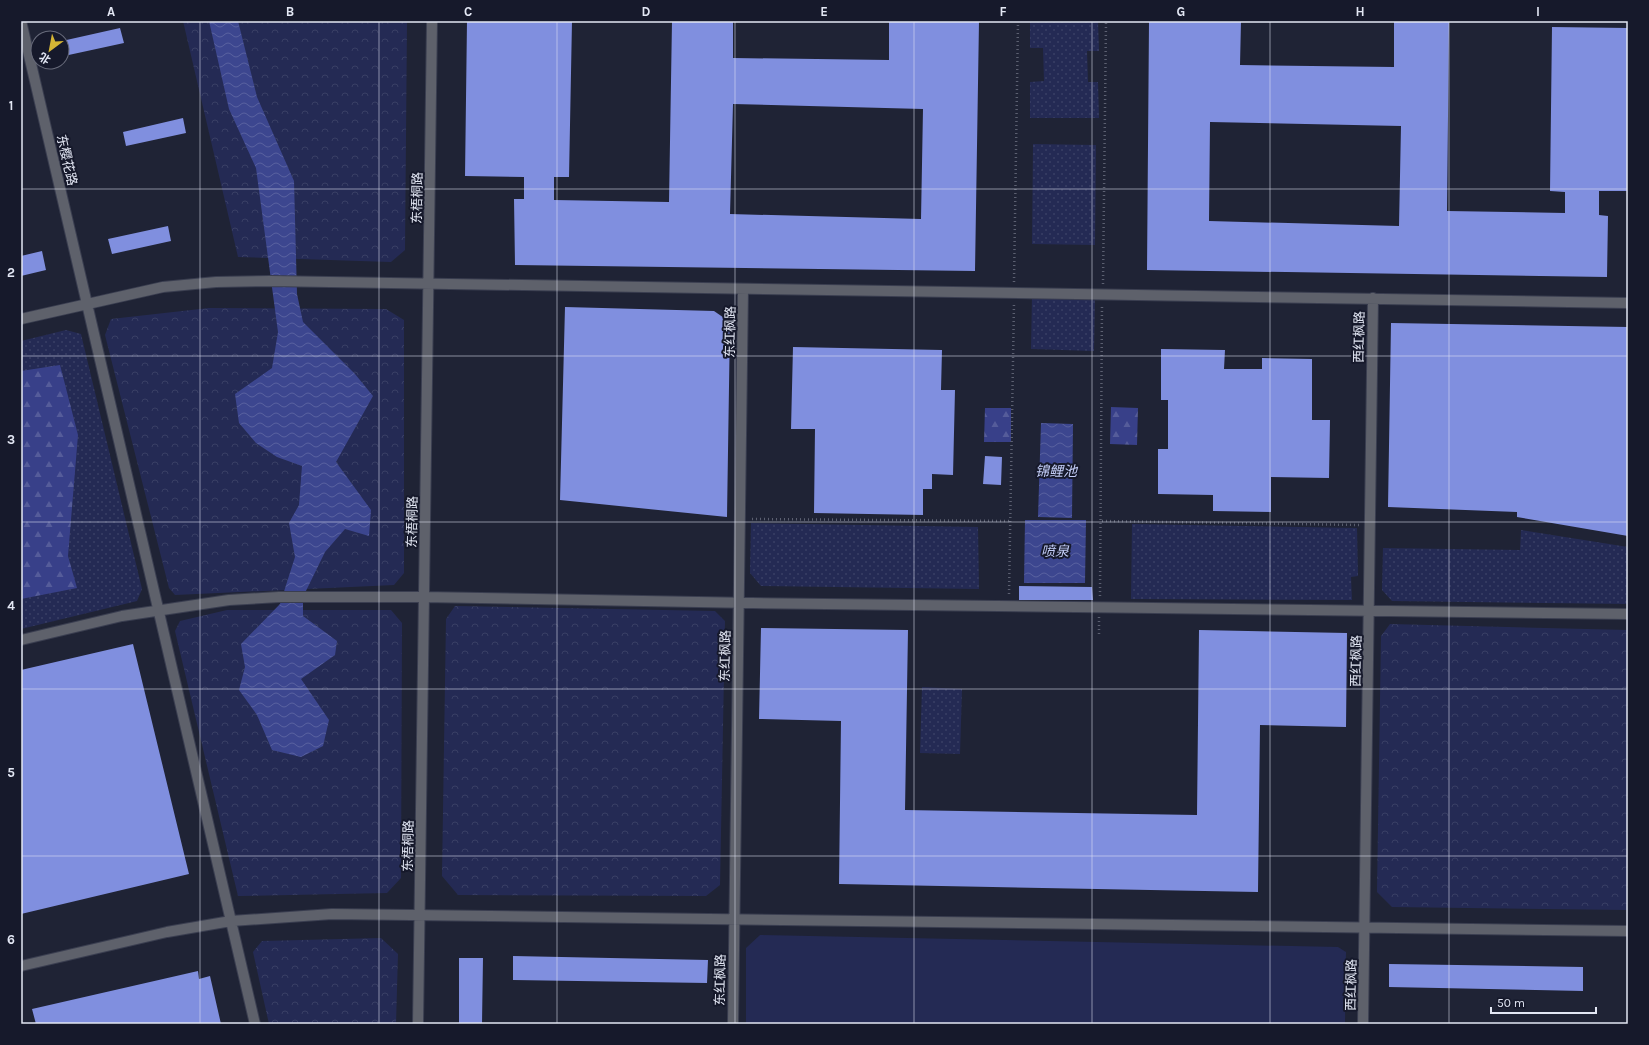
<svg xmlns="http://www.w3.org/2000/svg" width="1649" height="1045" viewBox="0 0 1649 1045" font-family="Karla,'Noto Sans SC',sans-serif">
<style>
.grass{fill:url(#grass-dots)}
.forest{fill:url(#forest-firs)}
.park{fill:url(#park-crowns)}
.pitch{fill:#242a54}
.water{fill:url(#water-waves)}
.building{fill:#808fdf;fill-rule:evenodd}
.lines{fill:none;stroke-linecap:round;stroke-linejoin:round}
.tertiary-casing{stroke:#3a3e50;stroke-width:12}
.path{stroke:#5c6071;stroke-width:2.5;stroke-dasharray:1 3;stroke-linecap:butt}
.tertiary{stroke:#5e616b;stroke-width:10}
.grid{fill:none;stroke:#e3e7f4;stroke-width:1;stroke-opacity:0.55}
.labels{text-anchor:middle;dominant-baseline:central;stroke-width:4;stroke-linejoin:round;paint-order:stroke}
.street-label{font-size:13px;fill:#e3e7f4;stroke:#16192b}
.water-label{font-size:14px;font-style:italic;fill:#c3cdf7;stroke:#16192b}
.neatline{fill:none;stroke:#e3e7f4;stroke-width:1.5}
.grid-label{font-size:13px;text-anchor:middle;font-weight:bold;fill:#e3e7f4}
</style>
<defs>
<pattern id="grass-dots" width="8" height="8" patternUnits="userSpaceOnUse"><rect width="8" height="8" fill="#242a54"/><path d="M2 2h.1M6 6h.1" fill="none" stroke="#393f65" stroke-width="1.8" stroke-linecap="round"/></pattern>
<pattern id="forest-firs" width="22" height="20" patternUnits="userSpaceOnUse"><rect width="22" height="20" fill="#384089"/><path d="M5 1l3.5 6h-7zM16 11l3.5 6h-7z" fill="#555c9a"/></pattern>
<pattern id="park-crowns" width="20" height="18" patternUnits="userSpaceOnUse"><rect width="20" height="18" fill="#242a54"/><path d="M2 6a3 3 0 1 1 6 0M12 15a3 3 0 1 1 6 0" fill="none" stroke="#393f65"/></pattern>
<pattern id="water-waves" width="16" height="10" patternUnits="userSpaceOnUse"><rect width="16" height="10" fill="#3c468f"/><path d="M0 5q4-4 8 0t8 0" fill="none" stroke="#58619f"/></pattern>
</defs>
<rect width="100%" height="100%" fill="#1f2335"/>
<!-- grass -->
<path class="grass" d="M1030 21H1098L1099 51H1087L1088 82H1098L1099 118H1030V82L1044 81 1043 48H1030Z
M1033 144 1096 145 1095 245 1032 244Z
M1032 296 1095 297 1094 351 1031 349Z
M66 330 81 334 142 589 137 601 21 629V341Z
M751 523 978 527 979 589 761 586 750 573Z
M1132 524 1357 528 1358 576 1351 577 1352 600 1131 599Z
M1521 530 1628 547V604L1392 601 1382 590 1383 548 1520 550Z
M922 687 962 689 960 754 920 753Z"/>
<!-- forest -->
<path class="forest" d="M60 365 78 435 68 556 77 588 21 599V371Z
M1111 407 1138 408 1137 445 1110 444Z
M985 408H1011V442H984Z"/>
<!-- park -->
<path class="park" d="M183 21H407L405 250 391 262 238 257Z
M209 308 386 309 404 320V573L394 585 175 595 169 588 105 335 111 319Z
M455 606 715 611 725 621 720 885 706 896 458 895 442 876 446 619Z
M227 610H391L402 623 401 878 387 893 238 896 175 631 180 621Z
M1390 624 1628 630V910L1392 907 1377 892 1381 636Z
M381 938 398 954 396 1024H269L253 952 262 941Z"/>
<!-- pitch -->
<path class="pitch" d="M760 935 1338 947 1346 952 1345 1024H746V948Z"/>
<!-- water -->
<path class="water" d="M209 21H238L257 97 294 181 297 294 303 322 355 374 373 396 336 462 371 510 369 536 345 529 325 552 303 597V616L337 641 335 655 301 679 329 720 323 746 301 757 272 750 257 715 239 690 245 667 241 644 280 604 295 557 289 523 299 505 302 466 277 457 256 443 239 423 235 394 272 368 278 332 256 168 229 109Z
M1041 423 1073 424 1072 518 1038 517Z
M1025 520H1086L1085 583H1024Z"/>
<!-- building -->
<path class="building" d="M467 21H572L569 177H554V200L669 202 672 21H733V58L889 60V21H979L975 271 515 265 514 199H524V177L465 176ZM733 104 923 109 921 219 730 214Z
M1149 21H1241L1240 65 1394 67V21H1449L1447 211 1565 213V192L1550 191 1552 27 1628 28V191H1599V215L1608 216 1607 277 1147 270ZM1210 122 1401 126 1399 226 1209 221Z
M120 28 124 43 64 56 62 41Z
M183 118 186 133 126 146 123 132Z
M168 226 171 241 112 254 108 239Z
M42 251 46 270 21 276V256Z
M565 307 714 311 730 322 727 517 560 500Z
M1391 323 1628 327V536L1517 517V512L1388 507Z
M793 347 942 350 941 390H955L953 475 932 474V489H923V515L814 513 815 429H791Z
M1161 349 1225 350 1224 369H1262V358L1312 359V420H1330L1329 478 1271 477V512L1213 511V495L1158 494V449H1168V400H1161Z
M985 456 1002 457 1001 485 983 484Z
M1019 586 1092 587 1093 600H1019Z
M761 628 908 630 905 810 1197 815 1199 630 1347 633 1346 727 1260 725 1258 892 839 884 841 721 759 719Z
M133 644 189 874 21 914V670Z
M513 956 708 960 707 983 513 980Z
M459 958H483L482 1024H459Z
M1389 964 1583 967V991L1389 987Z
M198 971 199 979 210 976 221 1024H36L32 1009Z"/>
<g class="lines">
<!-- tertiary casing -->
<g class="tertiary-casing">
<path id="tertiary" d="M21 21 255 1024
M21 319 163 287 216 282 270 281 1628 303
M21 640 122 616 229 600 279 597H423L752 603 1628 614
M21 966 167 932 231 921 332 914 1628 931
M418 1024 432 21
M733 1024 743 289
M1363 1024 1373 298"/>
</g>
<!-- path -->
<path class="path" d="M1014 282 1018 21
M1103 284 1106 21
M752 519 1011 521
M1102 521 1359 525
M1009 594 1014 303
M1100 596 1102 305
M1099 634V617"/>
<!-- tertiary -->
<use href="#tertiary" class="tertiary"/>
</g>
<!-- grid -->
<path class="grid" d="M200 21V1024M379 21V1024M557 21V1024M735 21V1024M914 21V1024M1092 21V1024M1270 21V1024M1449 21V1024M21 189H1628M21 356H1628M21 522H1628M21 689H1628M21 856H1628"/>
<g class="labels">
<!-- street labels -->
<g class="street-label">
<text transform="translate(67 160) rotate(77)">东樱花路</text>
<text transform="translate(417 198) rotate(-89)">东梧桐路</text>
<text transform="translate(730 332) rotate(-89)">东红枫路</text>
<text transform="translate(1359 337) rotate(-89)">西红枫路</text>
<text transform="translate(412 522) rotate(-89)">东梧桐路</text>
<text transform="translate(725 656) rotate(-89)">东红枫路</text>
<text transform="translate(1356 661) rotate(-89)">西红枫路</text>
<text transform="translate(408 846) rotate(-89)">东梧桐路</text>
<text transform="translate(720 980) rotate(-89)">东红枫路</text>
<text transform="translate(1351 985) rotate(-89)">西红枫路</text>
</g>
<!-- water labels -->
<g class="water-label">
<text x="1056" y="471">锦鲤池</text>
<text x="1055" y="551">喷泉</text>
</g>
</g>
<!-- border -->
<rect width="1649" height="1045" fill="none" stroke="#16192b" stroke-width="44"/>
<!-- north arrow -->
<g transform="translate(50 50) rotate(212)"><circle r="19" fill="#16192b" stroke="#686b7b"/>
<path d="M0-3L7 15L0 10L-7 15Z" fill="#d5b535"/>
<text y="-6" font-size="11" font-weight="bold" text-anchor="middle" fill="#e3e7f4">北</text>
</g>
<!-- scale -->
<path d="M1491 1007v6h105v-6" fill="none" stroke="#e3e7f4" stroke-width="2"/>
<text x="1497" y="1007" font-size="12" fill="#e3e7f4" stroke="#16192b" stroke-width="3" paint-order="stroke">50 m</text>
<rect x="22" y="22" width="1605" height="1001" class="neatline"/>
<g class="grid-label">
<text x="111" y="16">A</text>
<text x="290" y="16">B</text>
<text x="468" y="16">C</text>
<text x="646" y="16">D</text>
<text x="824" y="16">E</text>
<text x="1003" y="16">F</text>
<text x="1181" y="16">G</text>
<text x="1360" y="16">H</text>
<text x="1538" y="16">I</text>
<text x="11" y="110">1</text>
<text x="11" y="277">2</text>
<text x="11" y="444">3</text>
<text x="11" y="610">4</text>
<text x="11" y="777">5</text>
<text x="11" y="944">6</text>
</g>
</svg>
